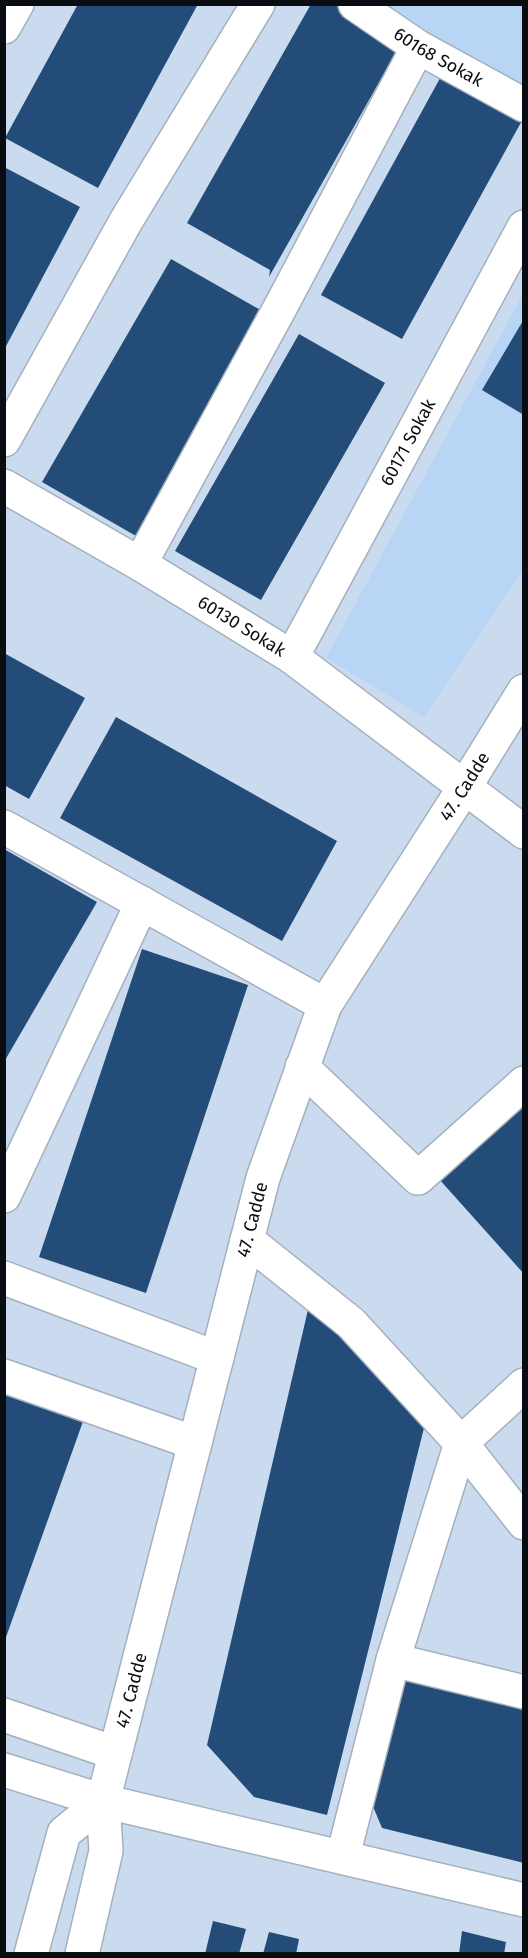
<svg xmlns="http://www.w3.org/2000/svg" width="528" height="1958" viewBox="0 0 528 1958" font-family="'Fira Sans',sans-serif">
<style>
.built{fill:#cadbef}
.green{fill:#b9d5f5}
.building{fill:#234c79}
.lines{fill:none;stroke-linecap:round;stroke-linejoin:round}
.minor-casing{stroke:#a4b0bd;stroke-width:36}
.tertiary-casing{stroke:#a4b0bd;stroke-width:36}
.minor{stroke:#fff;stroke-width:33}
.tertiary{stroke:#fff;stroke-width:33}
.labels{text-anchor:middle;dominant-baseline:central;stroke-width:6;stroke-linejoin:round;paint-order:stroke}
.street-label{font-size:18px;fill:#090d11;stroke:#fff}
</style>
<rect width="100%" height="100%" fill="#dae6f5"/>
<!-- built -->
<path class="built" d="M5 5H523V1953H5Z"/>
<!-- green -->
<path class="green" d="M375 5H523V90Z
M523 294V570L424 717 326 658Z"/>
<!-- building -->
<path class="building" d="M78 4H198L98 188 5 138Z
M311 4H340L403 40 269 277 270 270 187 223Z
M444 71 524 117 402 339 321 295Z
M4 167 80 207 4 350Z
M171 259 264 312 136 536 42 482Z
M524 319V415L482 390Z
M299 334 385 383 261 600 175 551Z
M4 653 85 698 29 799 4 785Z
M116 717 337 841 282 941 60 818Z
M4 849 97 902 4 1062Z
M142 949 248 985 146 1293 39 1257Z
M524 1105V1274L439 1179Z
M310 1301 428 1412 327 1815 254 1797 207 1745Z
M4 1384 86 1413 5 1640H4Z
M402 1673 524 1702V1863L382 1828 372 1804Z
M213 1921 246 1929 239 1954H205Z
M462 1931 506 1942 504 1954H459Z
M269 1932 299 1939 296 1954H263Z"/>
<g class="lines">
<!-- minor casing -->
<g class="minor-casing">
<g id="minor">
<path id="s1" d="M355 4 418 47 524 105"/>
<path d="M4 27 17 4"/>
<path d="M4 440 126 221 258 4"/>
<path id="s2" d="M4 486 140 564 292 657 524 832"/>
<path d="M140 564 281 306 418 47"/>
<path id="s3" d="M292 657 524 227"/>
<path d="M4 827 325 1005"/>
<path d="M302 1067 418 1178 524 1083"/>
<path d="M4 1196 142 903"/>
<path d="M247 1240 351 1323 461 1443 393 1660 343 1856"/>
<path d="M4 1278 217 1358"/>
<path d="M4 1376 195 1443"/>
<path d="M524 1385 461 1443 524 1523"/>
<path d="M393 1660 524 1692"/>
<path d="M103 1801C243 1835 383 1866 524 1900"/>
</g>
</g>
<!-- tertiary casing -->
<g class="tertiary-casing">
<g id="tertiary">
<path d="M4 1715 115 1753"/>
<path id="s4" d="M4 1770 103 1801 263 1178 325 1005 464 788 524 691"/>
<path d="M31 1954 64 1833 103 1801 106 1851 82 1954"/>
</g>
</g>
<!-- minor -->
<use href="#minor" class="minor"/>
<!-- tertiary -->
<use href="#tertiary" class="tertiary"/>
</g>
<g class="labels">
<!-- street labels -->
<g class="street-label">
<text stroke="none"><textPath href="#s1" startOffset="99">60168 Sokak</textPath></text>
<text stroke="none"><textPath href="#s3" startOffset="244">60171 Sokak</textPath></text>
<text stroke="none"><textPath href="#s2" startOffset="276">60130 Sokak</textPath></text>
<text stroke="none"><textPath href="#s4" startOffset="1190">47. Cadde</textPath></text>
<text stroke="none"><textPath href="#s4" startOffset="704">47. Cadde</textPath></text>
<text stroke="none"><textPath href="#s4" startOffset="218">47. Cadde</textPath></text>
</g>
</g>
<!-- border -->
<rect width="528" height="1958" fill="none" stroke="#090d11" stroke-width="12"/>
</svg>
